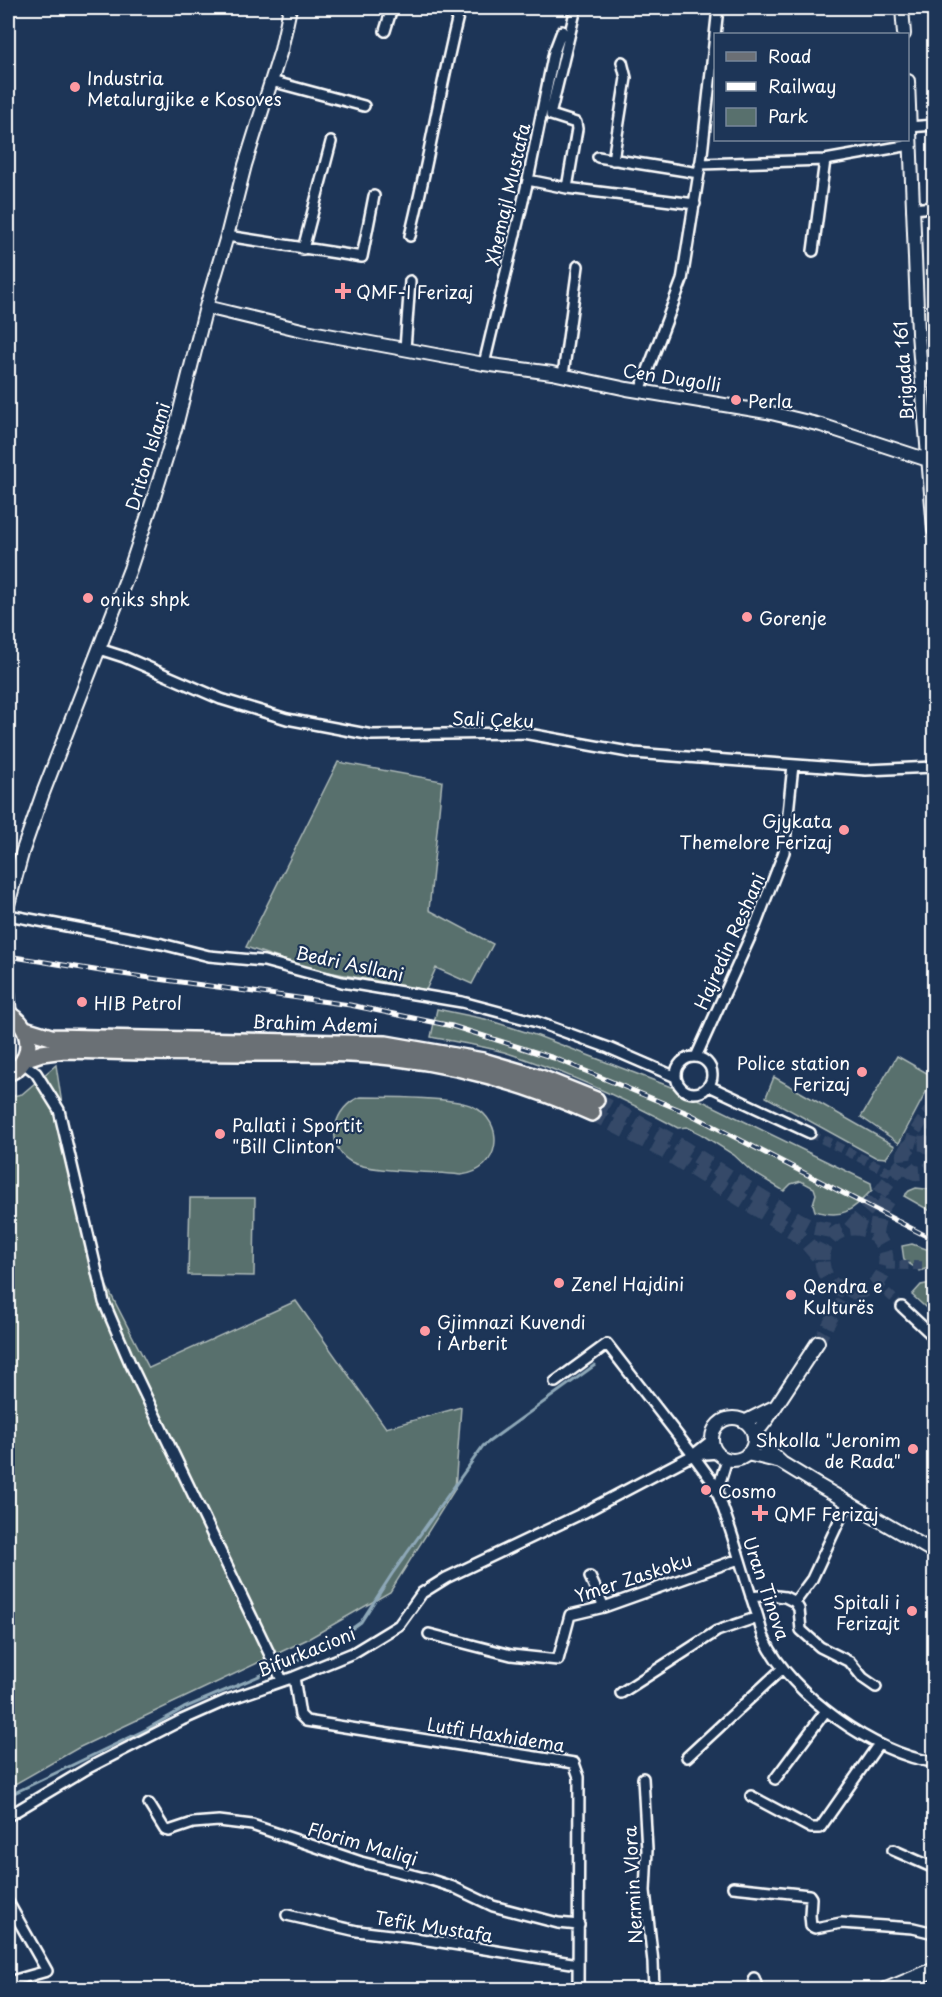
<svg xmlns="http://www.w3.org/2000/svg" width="942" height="1997" viewBox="0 0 942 1997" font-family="'Playpen Sans',sans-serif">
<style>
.green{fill:#58706d;stroke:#acb8b6;stroke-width:1.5}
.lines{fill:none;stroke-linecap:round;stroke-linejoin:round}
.stream{stroke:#8ea8b8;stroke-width:3}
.minor-tunnel{stroke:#344968;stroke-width:9;stroke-dasharray:9 4.5;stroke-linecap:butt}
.tertiary-tunnel{stroke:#344968;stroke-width:12;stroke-dasharray:12 6;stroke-linecap:butt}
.primary-tunnel{stroke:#344968;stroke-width:15;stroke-dasharray:15 8;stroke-linecap:butt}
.minor-casing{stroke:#fff;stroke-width:14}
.tertiary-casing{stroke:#fff;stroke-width:16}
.secondary-casing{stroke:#fff;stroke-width:18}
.primary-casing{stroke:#fff;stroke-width:20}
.minor{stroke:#1d3557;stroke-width:9}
.tertiary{stroke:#1d3557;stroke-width:12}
.secondary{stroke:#1d3557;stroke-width:14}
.primary{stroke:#6b6f75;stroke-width:15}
.rail-casing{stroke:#fff;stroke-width:5}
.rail{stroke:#1d3557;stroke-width:3;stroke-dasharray:9;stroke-linecap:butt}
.poi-dot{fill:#ff9aa2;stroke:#1d3557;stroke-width:2}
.labels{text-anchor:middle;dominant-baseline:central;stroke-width:4.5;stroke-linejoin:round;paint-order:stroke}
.poi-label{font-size:18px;fill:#fff;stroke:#1d3557;text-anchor:start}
.street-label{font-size:18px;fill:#fff;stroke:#1d3557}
</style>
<rect width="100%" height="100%" fill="#1d3557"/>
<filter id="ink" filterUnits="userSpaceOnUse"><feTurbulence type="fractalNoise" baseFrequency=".0167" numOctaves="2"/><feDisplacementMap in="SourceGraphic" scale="12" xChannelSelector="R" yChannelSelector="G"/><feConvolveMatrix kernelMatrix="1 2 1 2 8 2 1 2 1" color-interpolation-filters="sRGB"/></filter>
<g filter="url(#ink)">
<!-- green -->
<path class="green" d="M338 762 442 781 429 910 493 944 472 984 436 968 426 990 307 968 246 947Z
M437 1009 485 1019 538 1036 684 1092 871 1183 872 1190C851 1211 844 1219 815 1211L813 1204 816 1194 814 1188 801 1181 791 1184 784 1191 751 1171 734 1155 701 1134 687 1127 678 1128C622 1098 565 1071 504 1052 480 1045 455 1042 431 1037Z
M897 1056 934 1077 899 1143 861 1117Z
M56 1065 77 1203 102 1277 149 1368 296 1301 386 1428 461 1407 455 1489 390 1592 308 1639 78 1748 8 1788V1097L22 1094Z
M774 1077 895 1146 886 1158 875 1157 766 1097Z
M361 1097C385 1097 453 1097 472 1106 507 1122 501 1171 461 1175 434 1171 373 1173 351 1162 323 1146 334 1105 361 1097Z
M916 1188 934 1190V1213L904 1196 909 1191Z
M190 1198H255L254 1276 188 1275Z
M912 1244 932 1251 928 1268 920 1271 904 1260 902 1246Z
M931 1283 934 1286V1315L912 1295 921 1285Z"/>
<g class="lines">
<!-- stream -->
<path class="stream" d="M8 1796 145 1730 184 1708 325 1648 361 1622 392 1574 483 1446 595 1365"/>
<!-- minor-tunnel -->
<path class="minor-tunnel" d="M810 1133 895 1175
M886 1265 934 1266
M877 1283 902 1307"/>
<!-- tertiary-tunnel -->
<path class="tertiary-tunnel" d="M910 1147 914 1133 934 1104
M930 1149 934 1119
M818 1342 848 1291"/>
<!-- primary-tunnel -->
<path class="primary-tunnel" d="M596 1100 674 1142 797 1219 812 1227 839 1232
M592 1113 665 1152 791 1230 806 1242 823 1262
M904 1158a15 15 0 1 1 30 0a15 15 0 1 1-30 0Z
M822 1260a32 32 0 1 1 64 0a32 32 0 1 1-64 0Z
M850 1229 870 1206 904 1162
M875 1235 880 1211 889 1197"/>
<!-- minor casing -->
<g class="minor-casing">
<path id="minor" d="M576 8 551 111V115L576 123 577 129 567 188 695 204
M385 31 392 8
M271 81 364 106
M909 127 934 125
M598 157 699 173
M613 160 626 78 622 62
M700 164 825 160
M528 180 567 188
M912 209 934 207
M227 236 362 257 374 196
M410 236C429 160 441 83 460 8
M303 249 331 142
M813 251 825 160 910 145
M405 349 410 281
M484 364 528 180 554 52 562 31
M563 375 578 266
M640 391 682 280 702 154 718 8
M99 649 124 657 221 699 287 719 372 735 523 733 634 753 713 759 866 770 934 767
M8 915 162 944 209 956 264 961 342 982 462 1002 537 1022 609 1048 676 1077
M676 1075a18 18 0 1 1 36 0a18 18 0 1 1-36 0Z
M696 1057 756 924 784 852 793 765
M22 1062 36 1073 59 1110 104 1302 130 1363 282 1680
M709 1086 810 1133
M902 1307 934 1337
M555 1382 607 1344 693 1455
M693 1455 718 1453
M693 1455 712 1440
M717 1492 727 1459
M590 1577 604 1607
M751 1597 769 1595 785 1597 795 1602 799 1609 801 1630 820 1647 850 1662 863 1678 876 1687
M795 1602 812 1579 848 1502
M429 1634 511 1655 558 1660 570 1615 604 1607 739 1559
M294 1677 300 1715 306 1721 574 1763 579 1777 578 1990
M621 1693 717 1631 758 1617
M687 1757 783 1668
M643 1778 647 1850 645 1891 653 1962 654 1990
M775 1779 825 1712
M751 1796 811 1828H820L878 1745
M149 1804 165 1830 169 1831 193 1823 219 1821 252 1825 361 1862 428 1879 453 1887 493 1906 558 1923 579 1925
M8 1816 90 1767 182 1720 227 1700 294 1677 353 1653 399 1625 422 1593 446 1578 583 1513 693 1455 712 1481 717 1492C733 1532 743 1574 757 1614 760 1623 761 1632 765 1640 790 1694 876 1755 934 1762
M893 1850 934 1868
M733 1887 809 1895 811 1898 810 1915 811 1926 815 1928 841 1923 913 1928 934 1933
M8 1902 47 1971 8 1982
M287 1915 357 1931 415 1938 578 1964
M754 1978 758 1990"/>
</g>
<!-- tertiary casing -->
<g class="tertiary-casing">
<path id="tertiary" d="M902 8 904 34
M908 81 918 333 934 530
M206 307 306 331 425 353 484 364 552 373 627 389 767 412 821 425 928 460
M8 905 23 850 43 793 130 569 155 494 176 426 206 307 227 236 245 165 281 50 290 8
M8 991 10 1015
M712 1439a21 21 0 1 1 42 0a21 21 0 1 1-42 0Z
M746 1421 776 1406
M754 1436 768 1418 818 1342
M755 1438 782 1463 818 1485 934 1552
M747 1454 781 1462"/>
</g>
<!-- secondary casing -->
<g class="secondary-casing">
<path id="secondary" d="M886 1990 934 1970"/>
</g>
<!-- primary casing -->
<g class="primary-casing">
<path id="primary" d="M8 1014C33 1025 36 1062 8 1073
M25 1029 51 1037 386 1044 483 1061 541 1078 596 1100
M24 1059 42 1053 64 1050C123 1052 182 1053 241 1053 291 1053 342 1052 391 1057 461 1065 528 1084 592 1113"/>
</g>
<!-- minor -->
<use href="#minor" class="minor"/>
<!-- tertiary -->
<use href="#tertiary" class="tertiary"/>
<!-- secondary -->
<use href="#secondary" class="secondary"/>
<!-- primary -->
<use href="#primary" class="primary"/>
<!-- rail casing -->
<g class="rail-casing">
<path id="rail" d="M8 956 107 972 350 1005 452 1026 554 1058 690 1114 934 1240"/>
</g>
<!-- rail -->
<use href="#rail" class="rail"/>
</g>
</g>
<!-- markers -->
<g class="poi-dot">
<circle cx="75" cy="87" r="6"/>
<path d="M340 282h6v6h6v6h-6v6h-6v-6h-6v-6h6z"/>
<circle cx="736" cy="400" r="6"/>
<circle cx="88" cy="598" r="6"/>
<circle cx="747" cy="617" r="6"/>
<circle cx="844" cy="830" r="6"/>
<circle cx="82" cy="1002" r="6"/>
<circle cx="862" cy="1072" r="6"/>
<circle cx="220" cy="1134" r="6"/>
<circle cx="559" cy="1283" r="6"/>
<circle cx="791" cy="1295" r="6"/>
<circle cx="425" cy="1331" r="6"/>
<circle cx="913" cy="1449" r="6"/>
<circle cx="706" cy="1490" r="6"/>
<path d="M757 1504h6v6h6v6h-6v6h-6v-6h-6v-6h6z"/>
<circle cx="912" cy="1611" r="6"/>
</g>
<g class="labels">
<!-- poi labels -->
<g class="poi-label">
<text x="87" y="77">Industria<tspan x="87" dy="21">Metalurgjike e Kosoves</tspan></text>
<text x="356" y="291">QMF-I Ferizaj</text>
<text x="748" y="400">Perla</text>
<text x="100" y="598">oniks shpk</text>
<text x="759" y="617">Gorenje</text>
<text x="832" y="820" text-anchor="end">Gjykata<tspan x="832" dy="21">Themelore Ferizaj</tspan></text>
<text x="94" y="1002">HIB Petrol</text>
<text x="850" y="1062" text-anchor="end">Police station<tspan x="850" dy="21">Ferizaj</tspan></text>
<text x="232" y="1124">Pallati i Sportit<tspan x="232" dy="21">"Bill Clinton"</tspan></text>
<text x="571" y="1283">Zenel Hajdini</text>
<text x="803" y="1285">Qendra e<tspan x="803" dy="21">Kulturës</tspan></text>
<text x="437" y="1321">Gjimnazi Kuvendi<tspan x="437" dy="21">i Arberit</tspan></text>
<text x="901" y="1439" text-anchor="end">Shkolla "Jeronim<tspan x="901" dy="21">de Rada"</tspan></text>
<text x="718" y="1490">Cosmo</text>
<text x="774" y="1513">QMF Ferizaj</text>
<text x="900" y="1601" text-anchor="end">Spitali i<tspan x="900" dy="21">Ferizajt</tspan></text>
</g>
<!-- street labels -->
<g class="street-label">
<text transform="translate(507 194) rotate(-77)">Xhemajl Mustafa</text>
<text transform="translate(903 371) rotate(-94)">Brigada 161</text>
<text transform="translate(672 377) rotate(9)">Cen Dugolli</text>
<text transform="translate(147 456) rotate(-73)">Driton Islami</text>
<text transform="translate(493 719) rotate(2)">Sali Çeku</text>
<text transform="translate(729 941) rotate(-66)">Hajredin Reshani</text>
<text transform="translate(350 963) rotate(12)">Bedri Asllani</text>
<text transform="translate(315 1023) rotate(2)">Brahim Ademi</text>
<text transform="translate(633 1577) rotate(-18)">Ymer Zaskoku</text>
<text transform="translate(767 1588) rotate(71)">Uran Tinova</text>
<text transform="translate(306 1651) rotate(-22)">Bifurkacioni</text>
<text transform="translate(496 1734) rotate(9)">Lutfi Haxhidema</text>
<text transform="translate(363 1843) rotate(16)">Florim Maliqi</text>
<text transform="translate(632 1885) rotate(-93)">Nermin Vlora</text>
<text transform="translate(434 1926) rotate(9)">Tefik Mustafa</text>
</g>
</g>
<!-- margin -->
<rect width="942" height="1997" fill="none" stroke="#1d3557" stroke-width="30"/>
<rect x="15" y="15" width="912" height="1967" fill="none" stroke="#fff" stroke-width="2" filter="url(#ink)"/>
<!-- legend -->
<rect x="714" y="33" width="195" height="108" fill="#1d3557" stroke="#77869a" stroke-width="1.5"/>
<rect x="726" y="52" width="30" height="9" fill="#6b6f75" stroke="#77869a" stroke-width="1.5"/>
<text x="768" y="63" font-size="18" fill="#ffffff">Road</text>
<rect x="726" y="82" width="30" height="9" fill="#ffffff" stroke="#77869a" stroke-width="1.5"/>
<text x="768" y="93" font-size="18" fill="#ffffff">Railway</text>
<rect x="726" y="108" width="30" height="18" fill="#58706d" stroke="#77869a" stroke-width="1.5"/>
<text x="768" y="123" font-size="18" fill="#ffffff">Park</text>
</svg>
